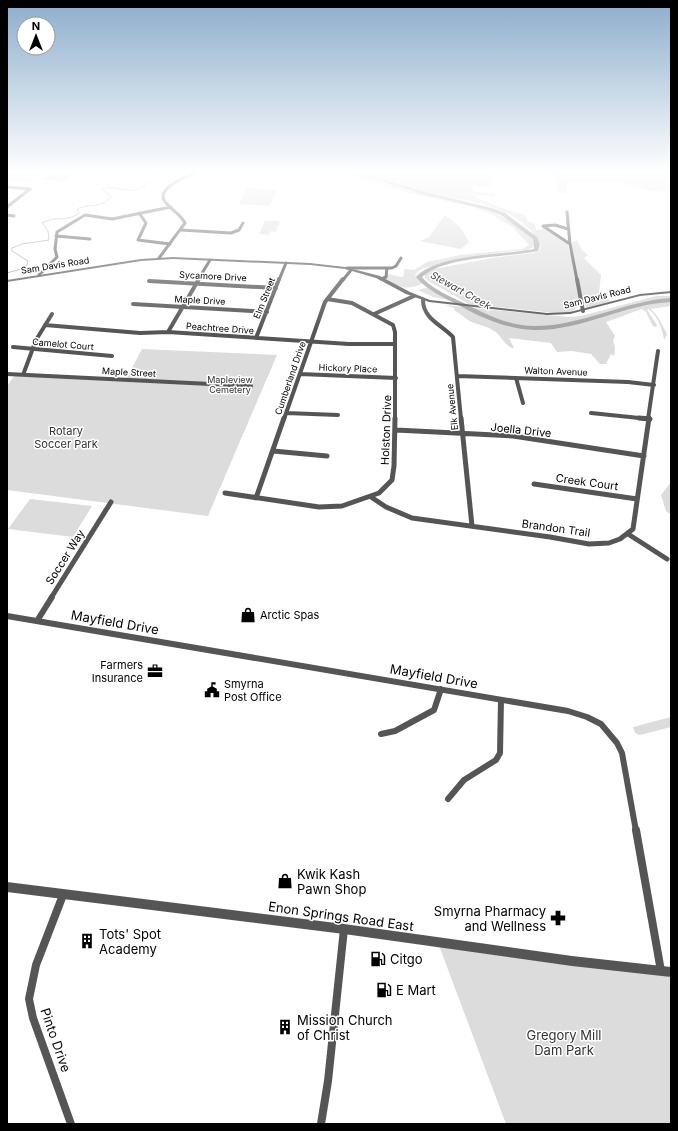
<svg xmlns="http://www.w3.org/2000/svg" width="678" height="1131" viewBox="0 0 678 1131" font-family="Inter,sans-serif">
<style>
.green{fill:#dcdcdc}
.water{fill:#a3a3a3}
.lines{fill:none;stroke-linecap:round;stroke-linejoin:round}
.stream{stroke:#a3a3a3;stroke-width:1}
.river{fill:#a3a3a3;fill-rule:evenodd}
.minor-far4{stroke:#555;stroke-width:3}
.minor-far3{stroke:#555;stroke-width:4}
.minor-far2{stroke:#555;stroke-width:5}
.minor-far1{stroke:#555;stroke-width:6}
.minor{stroke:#555;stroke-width:8}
.tertiary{fill:#555;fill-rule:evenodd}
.labels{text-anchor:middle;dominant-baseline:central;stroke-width:3;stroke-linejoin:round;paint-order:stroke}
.far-street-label{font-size:9px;fill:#000;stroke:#fff}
.far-park-label{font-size:9px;fill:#333;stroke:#fff}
.far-water-label{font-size:10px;font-style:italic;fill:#444;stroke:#fff}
.street-label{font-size:11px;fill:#000;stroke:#fff}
.park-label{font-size:11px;fill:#333;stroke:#fff}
.poi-label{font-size:11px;fill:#000;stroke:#fff;text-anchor:start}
.near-street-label{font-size:13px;fill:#000;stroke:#fff}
.near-poi-label{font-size:13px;fill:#000;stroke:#fff;text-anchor:start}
.near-park-label{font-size:13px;fill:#333;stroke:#fff}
</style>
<rect width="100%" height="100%" fill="#fff"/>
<!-- green -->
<path class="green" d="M7 173H44L31 182 7 181Z
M344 173H354L409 191 488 209 524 230 534 241 535 246 528 250 502 252 424 268 417 272 415 275 422 284C404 291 401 287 384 278L389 274 401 277 404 276V269L414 270 427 262 460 255 522 249 529 245 514 228 489 213 473 207 409 193Z
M363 173H492L491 187 472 186 474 192 493 193 494 196 476 195 475 197 501 208C504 208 521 214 525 215L528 221 535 224 536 230H541L543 228 567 243 570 254 572 253 570 244 577 240 582 250 588 255 584 258 601 275 599 293 605 298 611 301 587 308 583 303H576L577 308 571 312 555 313 469 304 430 282 425 278V273L429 270 492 258 533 253 539 251 541 246C522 203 461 201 421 191 401 187 382 179 363 173Z
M555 173H671V192L651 191 617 182 567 183V193H559Z
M247 188 277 190 270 206 239 204Z
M445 215 460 227 469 242 461 249 420 241 429 237Z
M265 221H280L276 232 271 231 269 235 259 234Z
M429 287 454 301 433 297 418 290Z
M656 296H671V306L651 309 658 317 667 334 664 340C663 329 657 315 648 309L647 310 657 325 656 327 653 326 646 312 642 309 606 322 615 336 613 340 615 348 614 356 611 354 606 364H600L591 354 572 351 557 352 551 343 509 338 514 348H512C503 344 502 336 494 331 486 325 476 325 468 320 463 317 460 313 455 311L454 308 444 305 568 317 581 316Z
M142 349 277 355 208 516 7 490V386L15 375 125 381Z
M671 482V515L666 511 661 495Z
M30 499 92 506 73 537 8 529Z
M671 717V727L640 735 635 733 633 727Z
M438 943 671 972V1124H506Z"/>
<!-- water -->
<path class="water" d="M52 173H75L64 181 43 179 44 178 48 177V174Z"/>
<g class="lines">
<!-- stream -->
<path class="stream" d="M7 273 21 269 27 265 28 261 12 251V248L22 244 49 240 48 231 42 223C55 215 67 223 79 213L77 209C88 203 104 209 111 196L102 189C111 186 117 189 127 190 140 193 150 181 159 173"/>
<!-- river -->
<path class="river" d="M355 173H362L425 192 492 208 505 213 537 237 540 245 538 251C506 258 446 255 422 277 430 288 453 298 466 304 487 315 510 326 535 326 582 326 624 301 671 298V302C624 304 581 331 534 330 508 329 484 319 462 307 447 299 426 290 416 277 437 254 503 255 534 249V245L533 239 501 215 488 210 422 194Z"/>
<!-- minor-far4 -->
<path class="minor-far4" d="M7 187 30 189
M7 207 30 189
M567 212 570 244 543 226 555 225 568 229
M139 213 146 223 138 240 170 244
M7 215 14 216
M181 230 231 233 239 230 243 223
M56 236 90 239
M570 244 577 280
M159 258 185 223C180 213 169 209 164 200 157 188 188 175 197 173
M347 268H392L396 266 401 258
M39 275 57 257 55 249 57 232 85 215 112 219 171 207
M381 279 386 277 387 268
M198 280 210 260
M279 280 286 263
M343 280 351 270"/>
<!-- minor-far3 -->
<path class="minor-far3" d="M577 279 583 311
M149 281 276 288
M327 299 352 303 393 325 395 332V419
M423 300C423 319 442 325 453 337L461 419
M133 304 267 312
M374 314 414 296
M45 325 140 333 168 332 349 344H395
M168 332 199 279
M256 338 279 279
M13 347 112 356
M7 374 251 386
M300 374 396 378
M23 375 36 340 52 314
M457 376 628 382 654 385
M516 378 523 403
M286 413 338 415
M591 413 649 419
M284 419 325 302 343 279
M648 419 658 351"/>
<!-- minor-far2 -->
<path class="minor-far2" d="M461 418 472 526
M639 418 650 419
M396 430 513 436 644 456
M273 451 327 456
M534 484 637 499
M225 493 319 507 342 506 379 493 392 480 394 466 395 418
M371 497 386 507 412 518 550 537 589 544 609 543 620 539 633 529 649 418
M256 498 284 418
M628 534 667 559
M51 598 111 502"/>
<!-- minor-far1 -->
<path class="minor-far1" d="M7 616 568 711 587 717 601 724 617 743 622 753 636 831
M37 621 52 597
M381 734 395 731 434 710 441 689
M448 799 464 780 496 760 500 753 501 700"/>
<!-- minor -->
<path class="minor" d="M636 830 661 971
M63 895 36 965 29 999 33 1018 71 1124
M321 1124 328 1081 344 929"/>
<!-- tertiary -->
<path class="tertiary" d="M173 257 310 263 345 267 380 276 410 292 430 300 547 313 570 312 640 294 671 291V293L640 296 570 314 547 315 429 302 406 294 376 278 345 269 310 265 173 259 141 261 7 282V280L141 259Z
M7 882 344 924 572 956 671 967V977L572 966 344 934 7 892Z"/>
</g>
<!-- sky -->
<linearGradient id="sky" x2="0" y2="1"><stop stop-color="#8cadcc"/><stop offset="0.52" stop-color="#fff"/><stop offset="1" stop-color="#fff" stop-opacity="0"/></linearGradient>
<rect width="678" height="331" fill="url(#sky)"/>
<!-- icons -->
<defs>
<g id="shop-bare" transform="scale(1.2)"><path d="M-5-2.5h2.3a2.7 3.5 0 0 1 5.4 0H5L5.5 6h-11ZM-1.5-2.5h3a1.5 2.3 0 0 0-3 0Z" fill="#000" stroke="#fff" stroke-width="2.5" paint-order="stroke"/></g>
<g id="office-bare" transform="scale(1.2)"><path d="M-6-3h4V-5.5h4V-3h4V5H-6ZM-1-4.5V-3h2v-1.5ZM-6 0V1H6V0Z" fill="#000" stroke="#fff" stroke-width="2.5" paint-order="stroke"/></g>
<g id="civic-bare" transform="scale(1.2)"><path d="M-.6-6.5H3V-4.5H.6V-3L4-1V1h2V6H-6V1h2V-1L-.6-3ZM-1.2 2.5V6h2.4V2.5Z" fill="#000" stroke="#fff" stroke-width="2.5" paint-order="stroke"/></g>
<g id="pharmacy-bare" transform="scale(1.2)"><path d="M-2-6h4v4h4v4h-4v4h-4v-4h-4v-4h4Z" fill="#000" stroke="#fff" stroke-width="2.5" paint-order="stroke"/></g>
<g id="building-bare" transform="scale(1.2)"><path d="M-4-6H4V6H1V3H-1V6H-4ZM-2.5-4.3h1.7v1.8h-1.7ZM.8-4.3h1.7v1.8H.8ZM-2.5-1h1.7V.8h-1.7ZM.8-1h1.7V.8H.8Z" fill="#000" stroke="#fff" stroke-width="2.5" paint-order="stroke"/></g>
<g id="fuel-bare" transform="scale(1.2)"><path d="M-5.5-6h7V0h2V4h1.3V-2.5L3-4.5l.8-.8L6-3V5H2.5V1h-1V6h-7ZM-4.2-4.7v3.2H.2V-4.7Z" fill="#000" stroke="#fff" stroke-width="2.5" paint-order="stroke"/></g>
</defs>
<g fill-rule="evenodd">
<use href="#shop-bare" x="248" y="615"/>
<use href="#office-bare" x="155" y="671"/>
<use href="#civic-bare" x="212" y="690"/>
<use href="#shop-bare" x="285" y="881"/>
<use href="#pharmacy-bare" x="558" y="918"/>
<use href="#building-bare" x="87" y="941"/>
<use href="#fuel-bare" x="378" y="959"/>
<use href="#fuel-bare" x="384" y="990"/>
<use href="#building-bare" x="285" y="1027"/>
</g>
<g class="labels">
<!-- far-street labels -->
<g class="far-street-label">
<text transform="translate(55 265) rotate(-9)">Sam Davis Road</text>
<text transform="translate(213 276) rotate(3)">Sycamore Drive</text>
<text transform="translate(597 297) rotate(-14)">Sam Davis Road</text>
<text transform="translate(264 298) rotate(-68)">Elm Street</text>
<text transform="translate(200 300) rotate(3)">Maple Drive</text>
<text transform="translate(220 328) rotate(4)">Peachtree Drive</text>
<text transform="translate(63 344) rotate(5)">Camelot Court</text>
<text transform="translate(348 368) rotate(2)">Hickory Place</text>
<text transform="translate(556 371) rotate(2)">Walton Avenue</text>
<text transform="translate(129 372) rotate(3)">Maple Street</text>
<text transform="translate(290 378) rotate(-71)">Cumberland Drive</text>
<text transform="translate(452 407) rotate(-96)">Elk Avenue</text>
</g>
<!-- far-park labels -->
<g class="far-park-label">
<text x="230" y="379">Mapleview<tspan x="230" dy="10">Cemetery</tspan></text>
</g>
<!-- far-water labels -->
<g class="far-water-label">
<text transform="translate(461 290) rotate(29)">Stewart Creek</text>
</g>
<!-- street labels -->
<g class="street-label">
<text transform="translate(386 430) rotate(-88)">Holston Drive</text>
<text transform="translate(521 430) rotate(6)">Joella Drive</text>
<text transform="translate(587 482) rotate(8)">Creek Court</text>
<text transform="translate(556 528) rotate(8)">Brandon Trail</text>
<text transform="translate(65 557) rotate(-58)">Soccer Way</text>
</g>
<!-- park labels -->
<g class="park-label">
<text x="66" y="431">Rotary<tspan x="66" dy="13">Soccer Park</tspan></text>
</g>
<!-- poi labels -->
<g class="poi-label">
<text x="260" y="615">Arctic Spas</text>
<text x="143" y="665" text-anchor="end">Farmers<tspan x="143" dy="13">Insurance</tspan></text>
<text x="224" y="684">Smyrna<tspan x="224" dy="13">Post Office</tspan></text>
</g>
<!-- near-street labels -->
<g class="near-street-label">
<text transform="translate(115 622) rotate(10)">Mayfield Drive</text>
<text transform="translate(434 676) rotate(10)">Mayfield Drive</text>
<text transform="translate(341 916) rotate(8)">Enon Springs Road East</text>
<text transform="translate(56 1040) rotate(71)">Pinto Drive</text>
</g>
<!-- near-poi labels -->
<g class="near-poi-label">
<text x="297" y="874">Kwik Kash<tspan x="297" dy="15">Pawn Shop</tspan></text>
<text x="546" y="911" text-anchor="end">Smyrna Pharmacy<tspan x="546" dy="15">and Wellness</tspan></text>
<text x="99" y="934">Tots' Spot<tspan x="99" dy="15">Academy</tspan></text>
<text x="390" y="959">Citgo</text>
<text x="396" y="990">E Mart</text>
<text x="297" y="1020">Mission Church<tspan x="297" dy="15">of Christ</tspan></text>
</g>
<!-- near-park labels -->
<g class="near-park-label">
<text x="564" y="1035">Gregory Mill<tspan x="564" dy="15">Dam Park</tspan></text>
</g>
</g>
<!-- border -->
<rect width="678" height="1131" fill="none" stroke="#000000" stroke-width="16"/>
<!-- north arrow -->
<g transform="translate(36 36)"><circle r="19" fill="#ffffff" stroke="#999999"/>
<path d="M0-3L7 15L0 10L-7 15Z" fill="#000000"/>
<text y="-6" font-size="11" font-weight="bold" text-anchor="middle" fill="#000000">N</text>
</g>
</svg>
